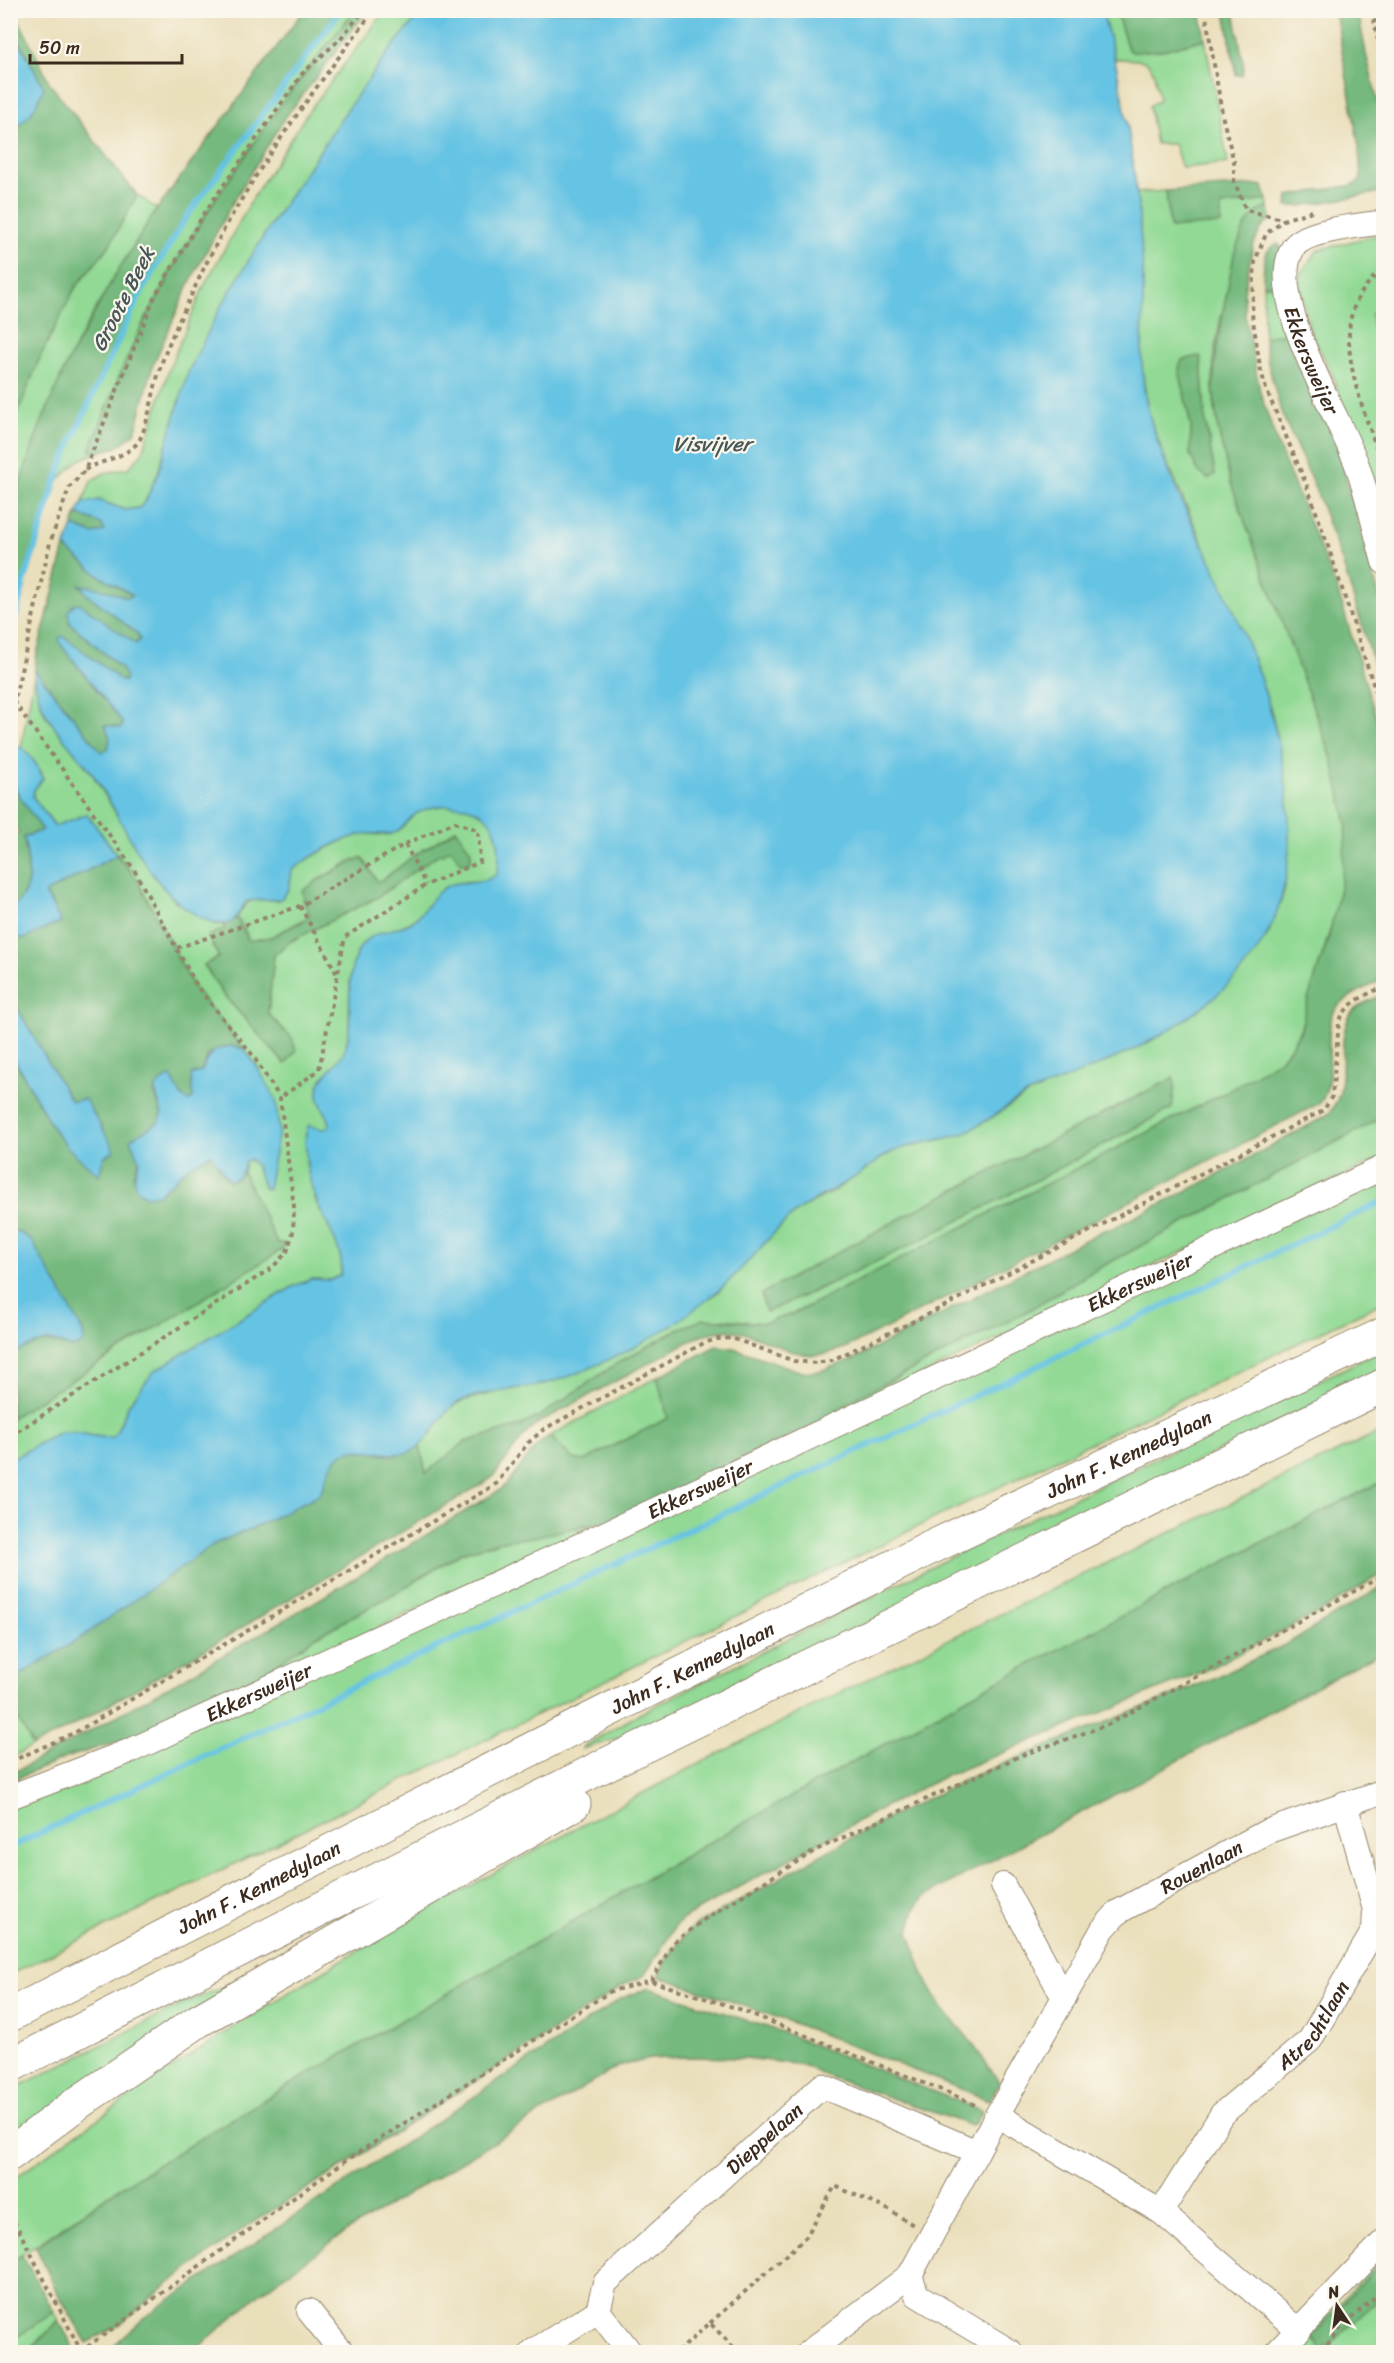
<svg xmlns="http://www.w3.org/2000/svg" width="1394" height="2363" viewBox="0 0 1394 2363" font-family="Sriracha,sans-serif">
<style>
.green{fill:#91d994;stroke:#668259;stroke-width:1.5;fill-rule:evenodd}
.forest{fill:#74b97e;stroke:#58724e;stroke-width:1.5}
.water{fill:#65c3e3;stroke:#507680;stroke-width:1.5}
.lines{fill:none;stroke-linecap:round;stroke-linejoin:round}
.stream{stroke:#65c3e3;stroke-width:6}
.minor-casing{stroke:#92846c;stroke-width:26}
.highway-casing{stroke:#92846c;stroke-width:35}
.path{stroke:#92846c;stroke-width:4;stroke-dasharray:4.5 4.5;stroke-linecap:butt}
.minor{stroke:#fff;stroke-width:24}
.highway{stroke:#fff;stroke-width:33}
.labels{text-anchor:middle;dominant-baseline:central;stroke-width:4.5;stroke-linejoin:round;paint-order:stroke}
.street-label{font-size:20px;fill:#3b2a1e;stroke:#fbf7ec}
.water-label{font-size:21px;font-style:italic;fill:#485859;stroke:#fbf7ec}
</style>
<rect width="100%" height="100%" fill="#fbf7ec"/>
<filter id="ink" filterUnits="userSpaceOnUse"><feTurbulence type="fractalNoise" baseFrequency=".0167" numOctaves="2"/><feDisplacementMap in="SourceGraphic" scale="12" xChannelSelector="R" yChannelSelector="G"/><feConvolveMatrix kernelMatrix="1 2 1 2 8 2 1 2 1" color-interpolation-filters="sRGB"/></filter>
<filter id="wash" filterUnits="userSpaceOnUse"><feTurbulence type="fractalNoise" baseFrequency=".008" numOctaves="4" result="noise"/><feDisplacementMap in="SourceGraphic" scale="24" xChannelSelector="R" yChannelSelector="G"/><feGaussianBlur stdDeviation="1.35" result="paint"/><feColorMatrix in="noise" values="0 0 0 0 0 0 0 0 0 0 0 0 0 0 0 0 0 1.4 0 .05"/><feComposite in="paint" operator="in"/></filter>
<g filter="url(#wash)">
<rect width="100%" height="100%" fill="#eadfbb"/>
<!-- green -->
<path class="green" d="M341 11H354L284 100 212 204 166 279 167 282 143 323 91 450 95 453 78 461 55 483 72 440 139 296 158 262 237 146Z
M385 11H423L389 51 345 113 268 229 220 308 188 373 158 473 145 502 139 508 125 510 99 500 82 504 91 481 104 473 129 468 143 452 170 366 204 286 254 196 308 112Z
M1102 11H1116L1128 49 1163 50 1205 39 1228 163 1182 168 1174 144H1156L1149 106 1158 101 1159 98C1151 59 1154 60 1115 59Z
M1166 191 1170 228 1221 223 1220 206 1267 200 1269 207 1255 213C1235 269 1211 327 1213 388 1216 447 1238 502 1259 557 1278 610 1298 663 1317 717 1328 748 1347 795 1347 827 1347 874 1333 922 1319 966 1308 998 1305 1037 1279 1060 1265 1073 1246 1081 1230 1090L793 1314 764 1323 724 1319 681 1328 619 1362 540 1416 520 1426 465 1442 426 1474 420 1446 448 1409 461 1401 498 1392 548 1383 581 1372 631 1349 670 1325 718 1292 784 1223 800 1209 832 1192 885 1156 898 1149 962 1134 988 1120 1026 1095 1147 1043 1189 1017 1228 983 1268 934 1285 889 1284 771 1272 714 1253 657 1164 456 1149 416 1142 370 1143 271 1137 193ZM1201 358 1205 419 1215 474 1190 455 1191 427 1179 368ZM1173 1078 1172 1108 1046 1175 815 1291 766 1312 761 1294 914 1211Z
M137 195 157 209C125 259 93 310 67 363 45 410 28 460 11 509L10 429 14 416 41 355 75 288 109 246Z
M1376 235H1383V312L1371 314 1374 331 1383 329V518L1332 374 1310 330 1300 289V274L1318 250Z
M1263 285H1279L1288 332 1264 338Z
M35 670 40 701 45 715 93 775 153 875 175 901 214 924 224 925V929L212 946 219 957 204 965 224 996 285 1063 292 1038 268 1014 274 955 291 941 439 854H442L451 848 461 862 456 829 415 855 382 880 377 881 367 865 354 859 318 880 303 899 310 915 305 919 271 937 249 941 246 933 237 918C248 896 254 899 278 900L289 889 292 870C310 857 343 837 365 834 375 833 387 838 396 832 404 828 408 818 416 813 440 797 488 803 497 834 500 845 503 864 497 874 490 886 468 878 458 884 436 898 420 920 396 929 385 934 372 934 364 943 344 964 352 1009 348 1036 347 1046 343 1056 336 1065 331 1071 322 1078 321 1086 318 1109 327 1106 330 1124L327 1128 322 1129 306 1162C309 1176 312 1190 317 1204 325 1222 348 1256 340 1276L331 1280 312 1279 294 1286 155 1371 129 1404 117 1431 112 1437C94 1439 78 1430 60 1432L11 1459V1418L283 1249 284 1244 277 1243 243 1172 245 1162 250 1159 256 1166 264 1188 279 1131 276 1100 256 1065 194 988 136 878 87 815 55 826 33 797 34 790 43 778 41 771 21 747Z
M1383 1117V1157L830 1418 840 1408 860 1396 1029 1310 1090 1273Z
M1383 1178V1302L939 1516 11 1974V1806Z
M1383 1350V1370L653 1728 582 1749 584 1746 641 1713 957 1554Z
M657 1377 669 1418 584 1461 573 1459 550 1436Z
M1383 1430V1481L1237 1555 972 1695 708 1843 267 2098 118 2189 11 2262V2181C144 2084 282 1992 426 1911 737 1734 1062 1586 1383 1430Z
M596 1524 249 1689 257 1678 317 1636 397 1592 461 1553 502 1541Z
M11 1707 33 1746 11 1758H10Z
M247 1978 11 2135V2090L185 2003Z
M1383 2256V2352H1294Z
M54 2312 59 2321 27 2352H11L10 2341Z"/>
<!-- forest -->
<path class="forest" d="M14 10 50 84 137 195 109 246 75 288 41 355 11 429V128L19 125 44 88 11 25V11Z
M304 10 341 11 237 146 187 216 139 296 72 440 50 494 23 586 11 642V509L39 428 67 363 114 277 157 209Z
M354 11H367L284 119 233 202 190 282 153 365 135 433 117 447 95 453 90 450 123 367 143 323 167 282 166 279 212 204 284 100Z
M1116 11H1200L1205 39 1163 50 1132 52 1128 49Z
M1225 11H1234L1244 67 1242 75H1236Z
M1335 11H1358L1366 54 1383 123 1382 189 1376 193 1301 206H1287L1288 196 1353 185 1361 180 1359 147Z
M1257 185 1263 186 1267 200 1221 206V224L1170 228 1166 191Z
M1269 207 1271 218 1260 230 1253 246 1244 291 1245 315 1260 392 1277 443 1338 592 1383 740V979C1370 986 1351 994 1339 1005 1318 1026 1340 1077 1320 1103L890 1326C869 1336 839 1354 816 1355 786 1356 760 1333 731 1331 720 1330 710 1333 699 1336L536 1424 523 1437 492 1478 228 1636 72 1726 33 1746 11 1707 10 1681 82 1637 214 1544 255 1527 320 1494C327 1484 327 1468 335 1460 351 1442 369 1454 388 1455 399 1456 411 1452 420 1446L426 1473 465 1442 520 1426 540 1416 619 1362 681 1328 704 1319 764 1323 793 1314 1230 1090 1278 1061 1289 1050 1301 1030 1308 999 1329 936 1341 883 1347 824 1332 758 1230 481 1218 428 1213 387 1216 351 1234 254 1245 226 1255 213Z
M1278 244 1282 249 1279 285H1263C1264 271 1261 248 1278 244Z
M1288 332 1337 445 1383 610V694L1343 564 1313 483 1281 412 1268 363 1264 338Z
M1198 356 1201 357 1205 419 1215 474 1208 479 1198 471 1190 454 1191 427 1179 368 1182 360Z
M77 514 101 524 105 531 93 534 73 526Z
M65 547 98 575 133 595 128 598 99 588 80 586 87 594 138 634 140 639 136 644 119 633 70 623 120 667 127 677 125 681 118 679 66 638 61 645 120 719 123 725 121 728 106 725 110 738 108 750 101 752 35 670 36 658Z
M11 784 43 830 24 837C28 865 36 888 11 909L10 836 19 833 11 820Z
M456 829 471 851V859L468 863H461L451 849 442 854H439L376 898 291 941 274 955 268 1014 292 1038 296 1051 285 1064 224 995 204 965 219 957 208 936 224 929V925L237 918 249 941 271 937 305 920 309 915 302 891 318 880 362 857 377 881 382 880 415 855Z
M117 855 136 878 194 988 244 1049 230 1046 208 1054 202 1071 192 1075 193 1098 189 1101 182 1097 171 1078 154 1091 162 1116 158 1123 131 1139 139 1160 133 1177 159 1194 189 1166 211 1154 229 1181 236 1179 243 1172 277 1243H284L283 1249 11 1418V1355C35 1343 46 1337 72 1348L83 1333 31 1240 17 1231 11 1233 10 1053 54 1130 104 1157 107 1154 74 1101 70 1100 11 997V930L17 937C42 935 43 929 55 908L45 893Z
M1383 994V1117L1090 1273 1029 1310 860 1396 840 1408 830 1418 610 1520 533 1537 502 1541 461 1553 397 1592 317 1636 257 1678 249 1689 136 1736 68 1757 11 1781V1774C177 1685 339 1589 500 1490 520 1474 527 1449 550 1436L573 1459 584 1461 668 1418 657 1377 716 1346 734 1348 796 1370 809 1372 820 1371 854 1359 1102 1231 1113 1228 1218 1175 1324 1117C1356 1093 1332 1045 1351 1014 1358 1004 1374 999 1383 994Z
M1173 1078 1175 1085 1172 1108C1039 1179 905 1252 766 1312L761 1294 914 1211Z
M1383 1481V1573L1318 1613 1204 1671 943 1777 874 1812 700 1909 683 1919 674 1928 644 1976 627 1983 339 2169 250 2224 159 2291 118 2326 87 2343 58 2294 36 2247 118 2189 267 2098 708 1843 972 1695 1237 1555Z
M1383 1586V1651L925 1896 915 1909 909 1931 924 1976 943 2009 969 2039 1000 2083 989 2100 796 2024 658 1976 667 1958 691 1928 880 1822 973 1776 1208 1681 1287 1644Z
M649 1988 779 2031 983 2111 975 2124 970 2125 827 2076 803 2065 746 2058 684 2057 650 2059 619 2066 347 2231 259 2294 193 2352H106L150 2313 622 1998Z
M22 2255 54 2312 11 2341V2262Z
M1383 2260V2286L1376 2302 1322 2351 1312 2337Z
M59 2321 75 2350 74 2352H27Z"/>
<!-- water -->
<path class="water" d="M423 11H1102C1127 95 1138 183 1143 271 1145 320 1136 369 1150 417 1169 485 1206 547 1234 611 1274 701 1317 844 1266 936 1242 981 1193 1017 1150 1041 1123 1056 1092 1068 1063 1080 1050 1085 1036 1090 1024 1096 1003 1108 984 1125 961 1134 938 1142 912 1142 890 1153 877 1160 867 1169 855 1177 831 1192 805 1202 785 1222 762 1244 743 1270 719 1290 687 1317 650 1341 612 1358 590 1368 567 1379 543 1384 516 1390 486 1390 461 1401 438 1412 433 1443 409 1452 381 1461 348 1435 332 1465 327 1474 324 1485 320 1494L255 1527 214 1544 82 1637 11 1681V1459L60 1432C78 1430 94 1439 112 1437L117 1431 129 1404 154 1371 294 1286 312 1279 331 1280 340 1276C348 1256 324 1221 317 1202 311 1187 306 1169 306 1152 305 1143 304 1134 309 1125L322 1129 327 1128 330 1124C328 1112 316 1103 318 1090 320 1074 340 1065 345 1049 356 1017 341 976 361 946 371 931 395 931 410 923 424 915 429 899 441 890 457 877 482 887 497 874 503 839 495 806 453 806 441 805 429 807 418 813 408 817 404 830 394 833 385 836 376 833 366 834 344 836 309 857 292 870L289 889 281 899 247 901C238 910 237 925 222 924 214 924 207 921 200 917 147 890 126 823 94 776 70 742 33 715 35 670L101 752 108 750 110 738 105 725 121 728 123 725 120 719 61 645 59 639 62 636 66 638 122 681H125L126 677 120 667 70 623 68 612 73 605 79 603 136 644 140 639 138 634 87 594 80 585 99 588 128 598 133 595 98 575 65 547 73 526 93 534 105 531 101 524 77 514 83 503 99 500 125 510 139 508 145 502 158 473 188 373 220 308 268 229 345 113 389 51Z
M10 25 44 88C36 106 30 121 11 128Z
M17 747H21C30 755 39 766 43 778L34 790 33 797 55 826 87 814 117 855 45 893 61 922 23 939 17 937 11 930V909C37 888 28 865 24 837L43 830C25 804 0 780 17 747Z
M11 997 70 1100 74 1101 85 1099 112 1145 114 1151 104 1157 99 1175 69 1149 54 1130 11 1053Z
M230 1046 244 1049 256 1065 276 1100 279 1131 268 1189 264 1188 256 1166 250 1159 245 1162C243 1172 240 1178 229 1181L211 1154 189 1166 159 1194 146 1196C127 1185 136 1176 139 1160L130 1139 158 1123 162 1115C159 1098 146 1084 171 1077L182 1097 189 1101 193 1098 191 1075 202 1071C208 1055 212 1049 230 1046Z
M17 1231 31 1240 78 1322 83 1333 84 1342C68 1355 64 1340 48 1341 34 1342 22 1350 11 1355V1233Z"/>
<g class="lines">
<!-- stream -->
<path class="stream" d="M10 642 23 586 55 483 72 440 139 296 187 216 341 10
M10 1847 1017 1376 1384 1201"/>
</g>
</g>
<g filter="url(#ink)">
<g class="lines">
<!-- minor casing -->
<g class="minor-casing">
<g id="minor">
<path id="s1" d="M1384 222C1362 226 1305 229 1293 248 1264 296 1339 415 1357 465 1368 496 1375 530 1384 562"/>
<path id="s2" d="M10 1797 132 1750 585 1543 1384 1167"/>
<path d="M1003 1885 1064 1998"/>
<path d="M997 2115 1161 2212 1299 2331"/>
<path id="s3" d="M1161 2212 1222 2114 1310 2040 1374 1930 1375 1910 1345 1803"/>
<path d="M309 2311 342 2352"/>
<path id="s4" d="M598 2311 605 2283 822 2086 977 2152"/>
<path d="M532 2352 598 2311 630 2352"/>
<path d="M809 2352 910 2275"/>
<path id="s5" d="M1011 2352 917 2295 910 2275 997 2115 1103 1929 1118 1912 1266 1832 1384 1791"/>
<path d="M1277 2352 1384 2241"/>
</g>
</g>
<!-- highway casing -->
<g class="highway-casing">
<g id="highway">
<path id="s6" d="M10 2015 385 1823 930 1548 1384 1334"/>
<path d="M10 2066 601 1767 1384 1385"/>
<path d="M10 2154 75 2105 198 2021 574 1804"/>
</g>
</g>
<!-- path -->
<path class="path" d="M1205 10 1223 119 1234 162V181L1246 210 1282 219
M1372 10 1384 71
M1312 211 1283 220 1266 234 1255 261 1252 314 1260 367 1266 389 1307 486 1328 546 1384 717
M1380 458C1366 416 1340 357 1352 313 1357 295 1370 280 1384 267
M85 470C101 460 130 457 140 439 149 421 154 386 161 365 170 338 184 311 196 285 241 186 309 97 374 10
M405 844 426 885
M300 906 337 974
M177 948 300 906 405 844 455 822 478 830 480 862 426 885 345 937 319 1070 280 1098
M10 1436 272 1268 287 1252 293 1232 294 1207 280 1098 251 1053 198 988 133 868 14 702 50 543 69 488 85 470 154 298 207 209 302 74 340 39 364 10
M10 1762 76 1732 496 1484 528 1443 544 1429 704 1343 717 1339 732 1338 794 1361 816 1363 832 1360 931 1313 1324 1110 1332 1096 1339 1023C1346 1002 1365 996 1384 986
M651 1981 674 1942 709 1916 816 1850 1022 1755 1107 1725 1384 1575
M10 2213 81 2351
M710 2323 806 2237 835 2186 889 2210 915 2226
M80 2352 342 2163 611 1991 651 1981 739 2009 949 2093 977 2106
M678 2352 710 2323 738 2352
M1321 2352 1345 2324 1384 2289"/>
<!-- minor -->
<use href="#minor" class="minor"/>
<!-- highway -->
<use href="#highway" class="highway"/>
</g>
</g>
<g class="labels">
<!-- street labels -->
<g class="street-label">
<text stroke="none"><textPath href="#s1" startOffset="214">Ekkersweijer</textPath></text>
<text stroke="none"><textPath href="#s2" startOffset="1242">Ekkersweijer</textPath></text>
<text stroke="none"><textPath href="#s6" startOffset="1252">John F. Kennedylaan</textPath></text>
<text stroke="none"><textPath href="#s2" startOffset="756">Ekkersweijer</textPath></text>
<text stroke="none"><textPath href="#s6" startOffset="766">John F. Kennedylaan</textPath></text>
<text stroke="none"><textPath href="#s2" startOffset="270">Ekkersweijer</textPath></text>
<text stroke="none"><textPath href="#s5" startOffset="645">Rouenlaan</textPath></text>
<text stroke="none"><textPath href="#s6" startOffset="280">John F. Kennedylaan</textPath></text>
<text stroke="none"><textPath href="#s3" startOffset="244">Atrechtlaan</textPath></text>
<text stroke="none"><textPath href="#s4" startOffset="244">Dieppelaan</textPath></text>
</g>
<!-- water labels -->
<g class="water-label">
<text transform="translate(123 299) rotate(-63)">Groote Beek</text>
<text x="712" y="444">Visvijver</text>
</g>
</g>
<!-- margin -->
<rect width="1394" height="2363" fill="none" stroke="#fbf7ec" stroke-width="36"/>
<!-- north arrow -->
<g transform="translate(1337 2306) rotate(347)" stroke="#fbf7ec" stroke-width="4.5" paint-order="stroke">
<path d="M0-4.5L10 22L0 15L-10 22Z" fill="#3b2a1e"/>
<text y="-9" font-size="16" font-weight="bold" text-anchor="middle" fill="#3b2a1e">N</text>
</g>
<!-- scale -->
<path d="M30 54v9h152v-9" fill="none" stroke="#3b2a1e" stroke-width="3"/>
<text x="39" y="54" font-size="18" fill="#3b2a1e" stroke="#fbf7ec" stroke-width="4.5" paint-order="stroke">50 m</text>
</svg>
